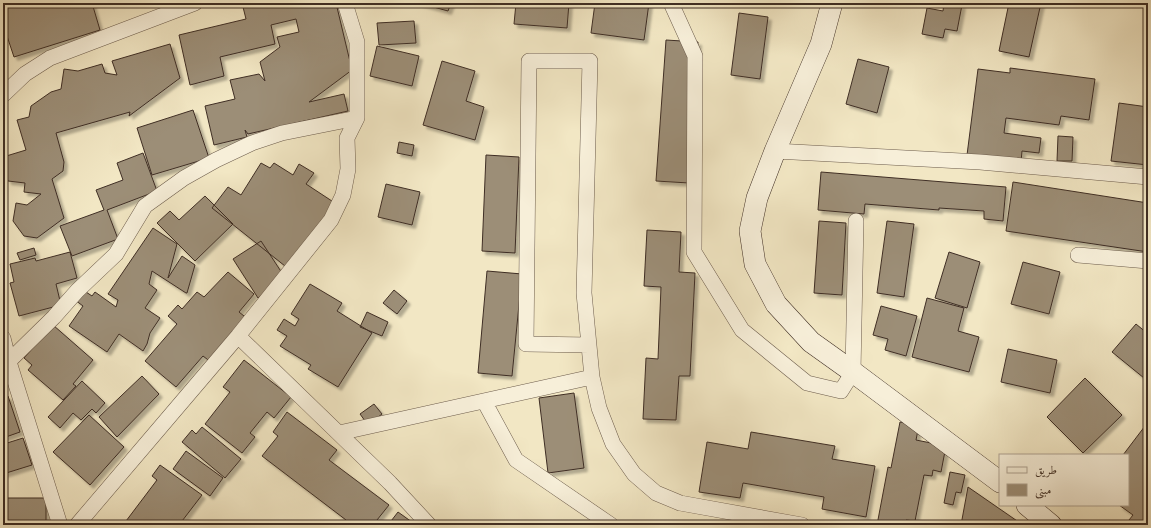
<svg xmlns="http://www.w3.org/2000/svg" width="1151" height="528" viewBox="0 0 1151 528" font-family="Alegreya,Amiri,serif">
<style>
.building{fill:#9c8e77;stroke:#3f2e24;filter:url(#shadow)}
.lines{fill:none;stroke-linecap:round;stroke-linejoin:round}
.street-casing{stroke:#6c5c4c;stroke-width:16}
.secondary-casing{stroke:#3f2e24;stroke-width:22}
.street{stroke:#f7efd9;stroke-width:15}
.secondary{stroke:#f7efd9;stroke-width:21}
</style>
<defs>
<filter id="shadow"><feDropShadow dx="3.5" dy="3.5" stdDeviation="1" flood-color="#0004"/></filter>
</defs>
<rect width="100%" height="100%" fill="#f2e7c4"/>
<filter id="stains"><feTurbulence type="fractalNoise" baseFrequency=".005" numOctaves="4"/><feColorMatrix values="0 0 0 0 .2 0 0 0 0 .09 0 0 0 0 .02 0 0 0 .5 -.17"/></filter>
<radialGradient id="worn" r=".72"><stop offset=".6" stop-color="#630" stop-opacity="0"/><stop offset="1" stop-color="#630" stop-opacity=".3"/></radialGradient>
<!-- building -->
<path class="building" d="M3 3H92L100 30 14 57 3 24Z
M242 3H336L352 70 309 102 344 94 348 111 248 134 245 130 247 137 214 145 205 106 235 99 230 80 259 74 265 81 260 62 280 47 277 37 299 32 296 19 271 25 275 44 220 57 224 76 190 85 179 35 246 19Z
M419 3H451L448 11Z
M516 3H569L567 28 514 24Z
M595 3H649L644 40 591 33Z
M944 3 962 5 957 31 945 29 943 38 922 34 927 8 943 11Z
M1009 3H1041L1029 57 999 51Z
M739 13 768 17 760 79 731 75Z
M414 21 416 43 379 45 377 23Z
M666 40 698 42 689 183 656 181Z
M170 44 180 78 129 116 130 112 56 133 64 162 63 171 52 179 64 218 37 238 24 236 13 221 16 203 27 205 41 194 24 192 25 183 8 181 3 166V157L26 150 17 120 29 117 31 106 51 92 61 89 64 69 78 71 102 64 105 73 117 75 112 61Z
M377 46 419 56 412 86 370 76Z
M858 59 889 67 877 113 846 104Z
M442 61 475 71 466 101 484 107 475 140 423 125Z
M1010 68 1095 79 1089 120 1061 116 1059 125 1006 118 1004 133 1041 138 1039 153 1022 151 1021 162 967 155 978 69 1010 73Z
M1119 103 1148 107V165L1111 161Z
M193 110 209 158 152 175 137 128Z
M1058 136 1073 137 1072 161H1057Z
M399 142 414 145 412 156 397 153Z
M143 153 157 191 107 210 118 239 72 256 60 226 104 210 96 190 123 180 117 163Z
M486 155 519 157 515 253 482 251Z
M261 163 270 168 274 163 293 175 299 164 314 173 306 184 338 205 290 270 212 208 228 187 241 195Z
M821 172 1006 187 1003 221 984 219V211L939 208V210L865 204 864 214 818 210Z
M1013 182 1148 203V252L1006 231Z
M386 184 420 192 412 225 378 217Z
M205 196 233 224 195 261 157 223 170 211 179 220Z
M819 221 846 223 842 295 814 293Z
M887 221 914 224 904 297 877 293Z
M153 228 177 244 168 278 182 256 195 265 187 293H186L152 271 149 284 157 290 145 308 160 318 150 333 147 344 143 351 119 334 107 352 69 326 83 306 75 300 83 290 92 296 95 292 116 307 118 300 108 294Z
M647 230 681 232 679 272 695 273 690 376H679L676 420 643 419 646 358 658 359 661 287 644 286Z
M261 241 286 279 258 298 233 259Z
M34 248 36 255 20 260 17 253Z
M70 252 77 278 56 284 61 305 19 316 10 283 14 282 10 264 35 258 36 261Z
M949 252 980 262 967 308 935 298Z
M1023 262 1060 272 1049 314 1011 304Z
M487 271 522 274 512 376 478 373Z
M228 272 254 294 239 312 249 320 212 363 203 356 176 387 145 361 177 324 168 316 178 305 182 309 197 292 204 297Z
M310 284 342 303 337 311 372 333 338 387 308 369 311 365 280 346 287 336 277 330 284 319 295 326 299 319 291 314Z
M394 290 407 301 397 314 383 303Z
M927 298 964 308 958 331 979 337 969 372 912 357Z
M881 306 917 316 906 356 885 350 888 339 873 335Z
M367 312 388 322 382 336 360 327Z
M1136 324 1148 334V373L1144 378 1112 352Z
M53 325 93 360 73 384 76 386 63 400 28 370 32 365 24 358Z
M1008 349 1057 360 1050 393 1001 382Z
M244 360 291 397 274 418 267 412 250 433 255 437 242 453 205 424 230 392 223 387Z
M142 376 159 394 117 437 99 417Z
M1085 378 1122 415 1083 453 1047 417Z
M82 381 105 403 96 413 92 409 81 420 73 413 60 428 48 417Z
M574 393 584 468 548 473 539 398Z
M8 396 20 432 3 438V398Z
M374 404 382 414 368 425 360 414Z
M287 412 337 450 329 460 389 505 373 525H343L346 520 262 456 278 436 273 432Z
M89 415 124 447 90 485 53 452Z
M900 422 919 425 916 440 946 446 941 472 933 470 932 476 924 475 915 521 906 520 905 525H877L888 467 891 468Z
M1148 422V522L1146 525H1125L1133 515 1119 505H1128V455H1123Z
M202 427 241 459 225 478 182 442 192 430 196 434Z
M751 432 835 446 832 459 875 466 866 517 822 509 824 497 743 483 740 498 699 492 707 442 748 449Z
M23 438 32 465 3 474V442L4 444Z
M186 451 223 478 210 496 173 469Z
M160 465 202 495 179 525H123L157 480 152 476Z
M950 472 965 475 961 493 956 492 953 505 944 503Z
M968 487 1023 525H961Z
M3 498H46V525H3Z
M398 512 416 525H388Z"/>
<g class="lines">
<!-- street casing -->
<g class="street-casing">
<path id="street" d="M671 3 695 56 694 252 742 330 807 383 841 391 853 372 856 221
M3 95 25 74 50 58 195 3
M775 151 980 162 1148 177
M1078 255 1148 261
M238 336 390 483 429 525
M3 338 9 362 60 525
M589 345 526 344 529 61H590L584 293 592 377 599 408 613 444 634 474 656 493 680 503 802 525
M3 367 54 317 77 291 116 254 145 206 184 178 216 160 252 143 282 133 357 118
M484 401 516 460 611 525
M339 433 592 377
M77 525 238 336 331 220 343 195 348 169 347 138 357 118V42L345 3"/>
</g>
<!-- secondary casing -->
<g class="secondary-casing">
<path id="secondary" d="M832 3 821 44 775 151 757 198 750 231 755 264 776 304 811 342 853 372 1000 482
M1027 505 1051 525"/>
</g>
<!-- street -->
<use href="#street" class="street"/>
<!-- secondary -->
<use href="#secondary" class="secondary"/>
</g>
<!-- margin -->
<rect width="1151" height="528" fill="none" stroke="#f2e7c4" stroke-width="16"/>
<rect x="4" y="4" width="1143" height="520" fill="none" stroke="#3f2e24" stroke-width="2"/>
<rect x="8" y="8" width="1135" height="512" fill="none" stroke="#3f2e24"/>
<!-- legend -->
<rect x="999" y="454" width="130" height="52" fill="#f7efd9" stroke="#ada291"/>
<rect x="1007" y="467" width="20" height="6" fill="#f7efd9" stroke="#ada291"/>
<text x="1035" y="474" font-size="12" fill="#3f2e24">طريق</text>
<rect x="1007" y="484" width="20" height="12" fill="#9c8e77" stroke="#ada291"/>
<text x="1035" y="494" font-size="12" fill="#3f2e24">مبنى</text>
<rect width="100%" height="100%" filter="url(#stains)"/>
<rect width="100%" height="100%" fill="url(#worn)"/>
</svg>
